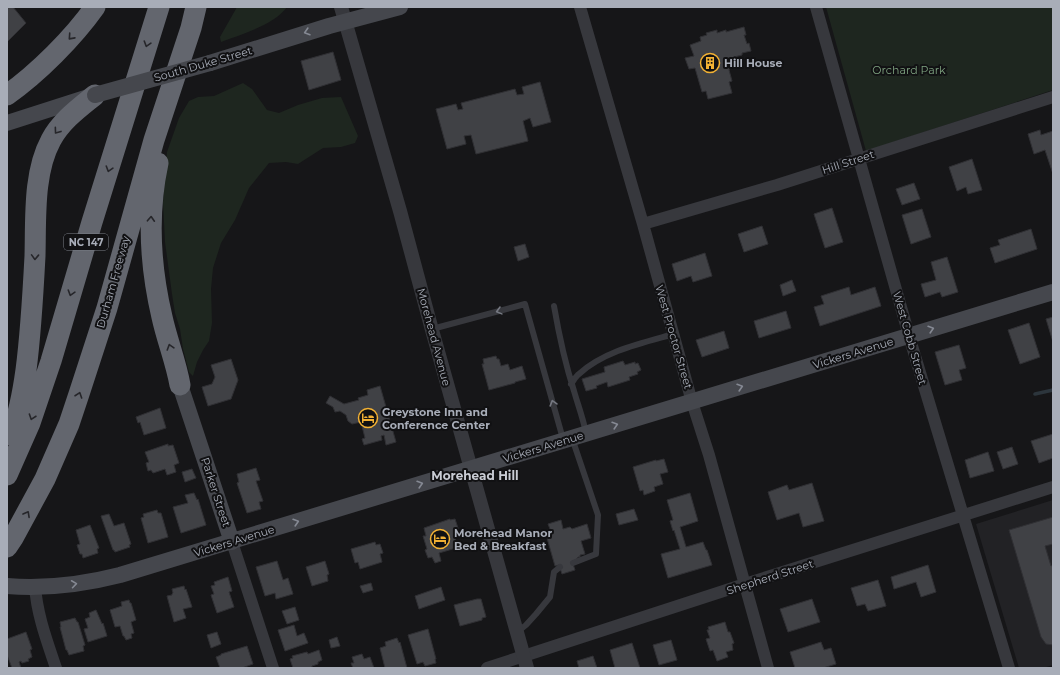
<svg xmlns="http://www.w3.org/2000/svg" width="1060" height="675" viewBox="0 0 1060 675" font-family="Montserrat,sans-serif">
<style>
.built{fill:#222225}
.green{fill:#1e261f}
.lines{fill:none;stroke-linecap:round;stroke-linejoin:round}
.stream{stroke:#2c353c;stroke-width:3.5}
.building{fill:#404145;stroke:#303034}
.service{stroke:#37383d;stroke-width:6}
.minor{stroke:#37383d;stroke-width:12}
.tertiary{stroke:#37383d;stroke-width:14}
.secondary{stroke:#45474d;stroke-width:16}
.motorway{stroke:#63666e;stroke-width:21}
.secondary-bridge{stroke:#45474d;stroke-width:16}
.oneway{stroke:#858993}
.oneway2{stroke:#26262a}
.oneway3{stroke:#757881}
.labels{text-anchor:middle;dominant-baseline:central;stroke-width:4;stroke-linejoin:round;paint-order:stroke}
.shield{fill:#111113;stroke:#7b7e86;stroke-width:1}
.shield-label{font-size:10px;font-weight:bold;fill:#a8adb8}
.poi-label{font-size:11px;font-weight:bold;fill:#a8adb8;stroke:#111113;text-anchor:start}
.street-label{font-size:11px;fill:#a8adb8;stroke:#111113}
.park-label{font-size:11px;fill:#7fa381;stroke:#111113}
.neighbourhood-label{font-size:12px;font-weight:bold;fill:#c9ccd4;stroke:#111113}
</style>
<rect width="100%" height="100%" fill="#161618"/>
<!-- built -->
<path class="built" d="M1053 500V665L1043 668H1019L976 524Z"/>
<!-- green -->
<path class="green" d="M237 7H287C274 25 242 34 221 42L220 37Z
M826 7H1053V90L866 151Z
M243 83 252 89 267 110 279 113 298 105 322 98 341 97 358 136 355 143 341 147 323 148 298 164 286 162 269 163 249 188 235 220 221 243 213 268 211 289 212 323 209 341 203 350 197 362 193 376 189 372 183 349 180 329 175 313 172 294 165 242 163 202 167 152 179 118 189 101 198 97 214 96Z"/>
<g class="lines">
<!-- stream -->
<path class="stream" d="M1035 394 1053 390"/>
</g>
<!-- building -->
<path class="building" d="M7 7H13L26 23 7 42Z
M744 27 746 35H744L747 44 749 43 751 51 742 53V55L734 57 733 62 729 70 732 81 729 82 732 93 708 99 706 91 702 92 695 68 689 69 685 58 694 56 690 45 701 41 700 37 707 35 706 33 717 30V33L726 30V32Z
M333 52 341 80 309 90 301 61Z
M540 82 551 122 533 127 530 118 523 121 528 141 476 154 471 135 464 136 466 144 447 149 436 109 456 104 458 110 463 109 461 103 515 89 517 95 524 94 522 87Z
M1040 130 1041 135 1053 131V174L1045 150 1034 154 1028 134Z
M972 159 982 190 968 194 966 187 957 191 949 167Z
M914 183 920 199 902 205 896 189Z
M832 208 843 242 825 248 814 214Z
M922 209 931 237 911 244 902 215Z
M762 226 768 244 744 252 738 234Z
M1031 229 1037 249 995 263 990 248 1000 245 998 240Z
M525 244 529 257 518 261 514 247Z
M705 253 712 276 693 282 691 276 677 281 672 264Z
M947 257 958 292 942 297 940 292 925 297 921 284 936 280 931 262Z
M792 280 796 291 783 296 780 285Z
M849 287 851 295 875 287 881 306 820 326 814 307 824 304 821 296Z
M786 311 791 328 759 338 754 321Z
M1053 317V342L1046 319Z
M1029 323 1040 357 1020 364 1008 330Z
M724 331 729 348 702 357 696 340Z
M959 345 966 368 959 370 962 380 945 385 935 352Z
M496 356 497 359H499L501 366 508 364 510 370 522 366 526 379 515 382V383L489 390 482 364H484L483 359Z
M231 359 238 380 231 399 208 406 202 387 212 384 215 377 211 365Z
M623 361 625 365 635 362V364L638 363 641 370 637 372 638 374 629 377 630 380 608 387 607 382 596 386 597 388 586 391 582 379 605 372 604 367Z
M380 386 396 442 386 445 384 435 381 436 382 440 364 445 362 439 365 438 361 422 352 424 348 421 346 415 340 411 335 412 333 407 326 403 330 396 344 404 359 400 358 398 368 395 367 390Z
M160 408 166 428 144 435 140 422 138 423 136 417Z
M1053 434V458L1039 463 1031 441Z
M168 444V446L173 445 179 463 174 465 176 472 167 475 165 469 153 473 151 470 148 471 146 463 149 462 145 452Z
M1012 447 1018 464 1003 469 997 452Z
M988 452 994 471 970 478 965 460Z
M664 459 668 472 660 474 663 484 654 487 655 491 644 495 643 490 640 491 633 467 656 460V461Z
M256 468 260 480 256 481 263 501 259 502 261 509 247 513 237 483 239 482 237 474Z
M192 469 196 478 185 482 182 472Z
M812 483 824 521 803 527 799 513 777 520 768 492 787 485 789 490Z
M194 493 197 500 198 499 206 525 181 533 173 507 188 503 185 495Z
M690 493 698 521 680 527 686 547 703 542 706 550H707L712 565 668 578 661 554 680 549 674 530 673 531 670 521 673 520 667 500Z
M634 509 638 520 619 525 616 514Z
M157 510 158 513H161L168 537 148 543 141 518 144 517 143 514Z
M109 514 114 526 124 523 131 544 129 545 130 547 115 552 114 550H113L101 516Z
M1053 517V544L1045 546 1051 566 1053 565V645L1046 644 1041 637 1009 530Z
M450 519V520L455 519 459 531 454 533 456 542 454 543 456 548 439 553 441 561 435 563 432 557 428 558 425 550 427 549 423 536H426L424 528Z
M561 520 563 529 570 527 572 529 587 524 591 538 581 541 585 554 580 555V557H578L576 560 572 561 575 570 562 574 559 565 555 566 545 531 550 529 548 524Z
M90 525 99 548 97 549 98 553 83 558 82 554H80L77 545 80 544 76 530Z
M375 542 376 545 380 544 383 553 380 554 382 562 360 569 358 562 355 563 351 549Z
M277 561 283 580 288 578 293 594 276 599 275 593 265 596 256 567Z
M325 561 329 574 327 575 328 581 312 586 306 567Z
M928 565 936 592 921 597 916 582 894 589 891 577Z
M228 577 232 591 229 592 234 607 217 613 211 595 214 594 211 586 215 585 214 582Z
M878 580 886 606 868 611 865 604 857 606 851 588Z
M371 583 373 590 363 593 360 586Z
M184 586 185 590 186 589 192 607 183 609 186 618 174 622 167 596 172 595V594L173 593 172 589Z
M441 587 445 600 419 609 415 596Z
M477 599H481L486 617 482 618V620L460 626 454 605Z
M812 599 820 622 788 632 780 609Z
M129 600 130 603H131L136 620 131 622 134 633 131 634 132 638 126 640 124 636H123L120 626 115 627 110 610 122 606 121 602Z
M295 607 299 620 287 624 282 611Z
M96 610 102 624 103 623 107 636 88 642 84 629 88 628 85 619 90 617 89 613Z
M75 618 77 622H78L85 645 83 646 84 651 69 655 67 650H66L60 627H61L60 622Z
M725 622 728 632H730L734 643 732 644 733 650 726 652 728 657 717 661 713 650 710 651 706 639 710 638 707 630H709L708 627Z
M294 625 297 636 304 633 308 643 285 651 278 630Z
M428 629 436 659H435L436 663 425 666 423 662 417 664 408 635Z
M26 632 32 649 30 650 32 657 28 659 29 661 22 663 21 661 19 662 21 668H12L7 655V639Z
M217 632 221 644 211 648 207 635Z
M337 637 340 646 331 648 329 640Z
M397 638 399 643 400 642 407 668H385L380 648 386 646 385 642Z
M671 640 677 660 659 665 653 645Z
M821 642 824 650 831 648 836 664 823 668H795L790 652Z
M632 643 640 668H615L610 650Z
M247 646 253 664 242 668H220L216 657 221 655V654Z
M319 650 322 660 318 662V664L312 666V667L310 668H293L290 659 293 658 292 656 307 652 308 654Z
M362 654 364 659 370 657 374 668H353L351 663H354L352 657Z
M593 656 597 668H579L577 661Z"/>
<g class="lines">
<!-- service -->
<path class="service" d="M554 306C559 335 565 363 574 391 578 405 583 418 586 433
M432 329 525 304 563 439
M571 384C574 380 576 376 579 374 604 351 642 343 674 334
M572 438 598 515 596 554 573 563
M516 633 526 625 536 614 550 597 554 572 560 567"/>
<!-- minor -->
<path class="minor" d="M580 7 643 224 692 402 709 455 768 668
M816 7 912 346 1009 668
M643 224 777 185 1053 97
M232 542 273 668
M35 586C37 615 47 641 56 668
M487 668 745 584 1053 487"/>
<!-- tertiary -->
<path class="tertiary" d="M341 7 400 211 432 330 527 668"/>
<!-- secondary -->
<path class="secondary" d="M210 63 329 26 400 7
M7 123 88 97
M180 385 232 542
M7 586C44 589 85 584 120 575L1053 292"/>
<!-- motorway -->
<path class="motorway" d="M7 95C38 73 73 38 95 7
M158 163C147 214 150 266 162 317 167 340 176 362 180 385
M11 435C19 414 23 392 26 370 31 332 33 294 35 256 36 219 33 173 51 140 61 121 79 108 95 95
M7 475 30 423 51 361 92 222 159 7
M7 547 13 538 45 479 69 424 79 394 107 308 154 140 191 28 196 7"/>
<!-- secondary-bridge -->
<path class="secondary-bridge" d="M95 95 210 63"/>
</g>
<!-- one-way arrows -->
<defs><path id="oneway-chevron" d="M-2-3.5L2.5 0L-2 3.5" fill="none" stroke-width="1.6" stroke-linecap="round" stroke-linejoin="round"/></defs>
<g class="oneway">
<use href="#oneway-chevron" transform="translate(307 32) rotate(163)"/>
<use href="#oneway-chevron" transform="translate(931 329) rotate(-17)"/>
<use href="#oneway-chevron" transform="translate(740 387) rotate(-17)"/>
<use href="#oneway-chevron" transform="translate(615 425) rotate(-17)"/>
<use href="#oneway-chevron" transform="translate(420 484) rotate(-17)"/>
<use href="#oneway-chevron" transform="translate(296 522) rotate(-17)"/>
<use href="#oneway-chevron" transform="translate(74 584) rotate(-8)"/>
</g>
<g class="oneway2">
<use href="#oneway-chevron" transform="translate(71 37) rotate(132)"/>
<use href="#oneway-chevron" transform="translate(147 44) rotate(107)"/>
<use href="#oneway-chevron" transform="translate(57 131) rotate(126)"/>
<use href="#oneway-chevron" transform="translate(109 169) rotate(107)"/>
<use href="#oneway-chevron" transform="translate(151 219) rotate(-87)"/>
<use href="#oneway-chevron" transform="translate(35 257) rotate(92)"/>
<use href="#oneway-chevron" transform="translate(71 293) rotate(107)"/>
<use href="#oneway-chevron" transform="translate(170 347) rotate(-107)"/>
<use href="#oneway-chevron" transform="translate(79 395) rotate(-71)"/>
<use href="#oneway-chevron" transform="translate(32 417) rotate(109)"/>
<use href="#oneway-chevron" transform="translate(27 514) rotate(-61)"/>
</g>
<g class="oneway3">
<use href="#oneway-chevron" transform="translate(499 311) rotate(165)"/>
<use href="#oneway-chevron" transform="translate(553 403) rotate(-106)"/>
</g>
<!-- icons -->
<defs>
<g id="building-ring" transform="scale(1)"><circle r="9.5" fill="#111113" stroke="#f2b134" stroke-width="1.5"/><path d="M-4-6H4V6H1V3H-1V6H-4ZM-2.5-4.3h1.7v1.8h-1.7ZM.8-4.3h1.7v1.8H.8ZM-2.5-1h1.7V.8h-1.7ZM.8-1h1.7V.8H.8Z" fill="#f2b134"/></g>
<g id="hotel-ring" transform="scale(1)"><circle r="9.5" fill="#111113" stroke="#f2b134" stroke-width="1.5"/><path d="M-6-4.5h1.5V1H6V5H4.5V3h-9V5H-6ZM-4 0a1.8 1.8 0 1 1 3.6 0ZM.5 0V-2.5h3Q6-2.5 6 0Z" fill="#f2b134"/></g>
</defs>
<g fill-rule="evenodd">
<use href="#building-ring" x="710" y="63"/>
<use href="#hotel-ring" x="368" y="418"/>
<use href="#hotel-ring" x="440" y="539"/>
</g>
<g class="labels">
<!-- shield labels -->
<rect class="shield" x="64" y="234" width="44" height="16" rx="3"/>
<g class="shield-label">
<text x="86" y="242">NC 147</text>
</g>
<!-- poi labels -->
<g class="poi-label">
<text x="724" y="63">Hill House</text>
<text x="382" y="412">Greystone Inn and<tspan x="382" dy="13">Conference Center</tspan></text>
<text x="454" y="533">Morehead Manor<tspan x="454" dy="13">Bed &amp; Breakfast</tspan></text>
</g>
<!-- street labels -->
<g class="street-label">
<text transform="translate(203 64) rotate(-16)">South Duke Street</text>
<text transform="translate(848 162) rotate(-18)">Hill Street</text>
<text transform="translate(113 282) rotate(-74)">Durham Freeway</text>
<text transform="translate(434 337) rotate(75)">Morehead Avenue</text>
<text transform="translate(674 337) rotate(74)">West Proctor Street</text>
<text transform="translate(910 338) rotate(74)">West Cobb Street</text>
<text transform="translate(853 353) rotate(-17)">Vickers Avenue</text>
<text transform="translate(543 447) rotate(-17)">Vickers Avenue</text>
<text transform="translate(216 492) rotate(72)">Parker Street</text>
<text transform="translate(234 541) rotate(-17)">Vickers Avenue</text>
<text transform="translate(770 577) rotate(-18)">Shepherd Street</text>
</g>
<!-- park labels -->
<g class="park-label">
<text x="909" y="70">Orchard Park</text>
</g>
<!-- neighbourhood labels -->
<g class="neighbourhood-label">
<text x="475" y="475">Morehead Hill</text>
</g>
</g>
<!-- border -->
<rect width="1060" height="675" fill="none" stroke="#a8adb8" stroke-width="16"/>
</svg>
